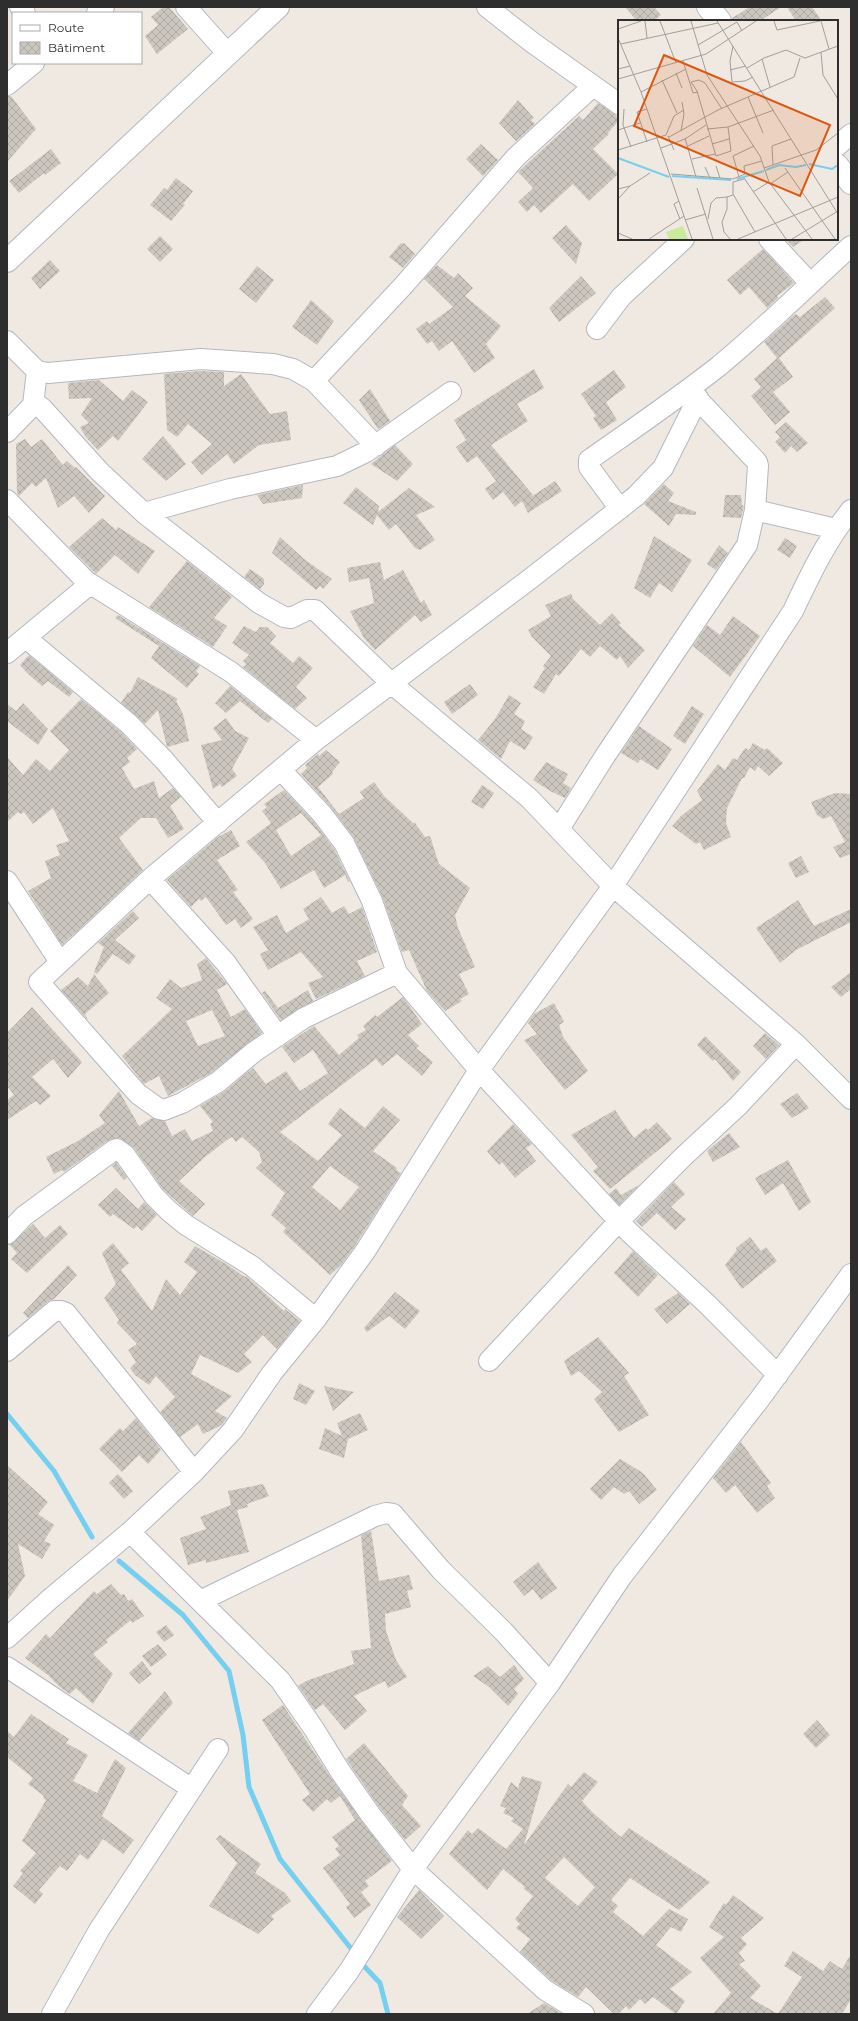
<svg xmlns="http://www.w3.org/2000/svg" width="858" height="2021" viewBox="0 0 858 2021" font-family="Montserrat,sans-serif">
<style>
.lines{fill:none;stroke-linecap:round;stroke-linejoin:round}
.stream{stroke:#75cff0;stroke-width:5}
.building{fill:url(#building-cross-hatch);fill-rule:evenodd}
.street-casing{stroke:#b4b7c1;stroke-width:22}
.secondary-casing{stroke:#b4b7c1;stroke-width:24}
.street{stroke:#fff;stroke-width:20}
.secondary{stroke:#fff;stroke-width:22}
.inset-river{fill:none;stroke:#75cff0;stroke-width:2}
.inset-road{fill:none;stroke:#a29e99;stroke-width:1}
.view{fill:#df570e;fill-opacity:0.15;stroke:#df570e;stroke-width:2}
.inset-edge{fill:none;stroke:#2e2e2e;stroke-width:2}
</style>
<defs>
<pattern id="building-cross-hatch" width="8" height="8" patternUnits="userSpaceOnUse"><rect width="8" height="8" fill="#cbc7bf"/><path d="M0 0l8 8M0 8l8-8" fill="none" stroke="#afaba4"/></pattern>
</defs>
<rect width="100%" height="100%" fill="#efe9e1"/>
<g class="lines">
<!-- stream -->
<path class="stream" d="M7 1414 54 1471 92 1537
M119 1561 183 1615 229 1671 243 1735 249 1787 280 1859 353 1951
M363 1965 380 1983 388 2014"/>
</g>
<!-- building -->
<path class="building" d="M163 7H169L188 29 157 54 145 36 158 25 151 17Z
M625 7H654L661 15 654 21H637Z
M750 7H781L760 21H732V18Z
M787 7H812L822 21H796Z
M7 96H11L36 129 7 162Z
M518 100 534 118 531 120 535 124 516 141 499 123Z
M598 103 615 114 619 120 608 133 609 134 593 149 618 174 589 201 573 184 541 213 534 205 527 212 518 202 533 188 518 172 579 116 583 120Z
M481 144 498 160 483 176 466 159Z
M51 149 61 163 45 175 44 173 19 193 9 181Z
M176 178 193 191 183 204 185 205 171 221 150 205 164 188 167 190Z
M566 225 582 243 576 264 552 238Z
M160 236 173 249 160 262 147 249Z
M785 239H805L793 247Z
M401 243 403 244 404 243 415 254 403 268 389 257Z
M763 249 794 283 777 296 778 298 767 308 749 287 740 295 727 280Z
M50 260 60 271 40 289 31 278Z
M437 265 454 278 458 273 473 288 465 296 501 326 486 344 495 358 474 373 452 341 439 351 432 341 427 344 416 329 427 321 429 324 453 307 424 279Z
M257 266 274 280 256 303 239 289Z
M581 276 596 293 559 322 549 308Z
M825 297 835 308 779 358 793 377 773 392 790 412 775 425 751 396 761 387 754 379 777 358 764 342 793 316 796 314 800 317Z
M311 300 334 321 317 345 292 327Z
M534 369 544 388 517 404 528 421 491 445 533 495 531 497 555 481 562 491 528 513 522 501 515 507 503 492 493 500 485 489 496 481 477 456 467 463 456 447 466 440 454 420Z
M614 370 626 387 606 402 617 420 601 430 593 418 596 416 581 394Z
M201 371 224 372V386L241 374 270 414 287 411 291 440 259 445 234 464 227 454 202 475 191 462 212 444 188 424 177 437 167 430 164 374Z
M99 380 123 401 132 390 148 402 118 441 113 436 98 450 85 436 80 427 89 423 81 415 92 398 69 399 68 383Z
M370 389 390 421 378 429 359 400Z
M786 422 808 443 797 452 791 446 785 453 775 442 780 437 775 432Z
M163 436 186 464 166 481 142 459Z
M25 439 31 447 42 439 63 465 67 461 75 468 76 467 105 496 89 513 74 496 58 508 46 478 36 487 32 483 19 496 17 493 16 444Z
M395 445 413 464 397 481 371 464Z
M664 484 674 493 668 501 696 512V515L676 514 669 526 644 504Z
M303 485 302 498 263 504 257 495Z
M356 487 379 506 378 512 409 488 435 507 416 515 435 540 420 550 415 548 396 524 389 530 377 515 373 525 343 503Z
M725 495H741L742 505 744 506 741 518 723 517Z
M102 518 116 530 118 527 155 551 138 574 115 555 96 574 69 547Z
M654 536 692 560 672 592 659 583 650 598 634 588Z
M280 537 304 559 332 579 323 589 320 586 316 590 272 553Z
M785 538 797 546 790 558 777 550Z
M719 545 728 553 716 570 707 564Z
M187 561 232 597 214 618 227 626 213 647 149 607Z
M380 562 384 580 403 570 421 603 424 600 432 615 421 622 415 615 375 650 364 638 350 611 374 603 369 578 349 582 347 568Z
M250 569 264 579V584L260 589 244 577Z
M571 594 573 599 600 625 612 613 621 623 619 625 645 650 628 668 620 656 617 660 600 646 590 657 581 649 559 676 556 674 544 694 533 687 545 668 543 666 551 656 532 637 528 630 551 616 545 605Z
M118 615 200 666 196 671 199 674 187 688 151 658 159 646 115 618Z
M733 616 760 636 730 677 693 646 707 625 720 635Z
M244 626 256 632 260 627H267L276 636 270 643 293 663 299 656 313 668 296 687 307 698 295 709 243 667 246 664 243 661 249 655 232 643Z
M29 655 73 692 69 697 48 681 42 686 27 673 20 665Z
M138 677 178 699 176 701 183 714 189 741 167 747 158 710 145 724 121 703 128 692 130 693Z
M470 684 478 695 452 714 444 702Z
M230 686 272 719 268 723 240 701 226 713 215 703Z
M509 695 521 703 514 714 525 721 521 729 533 737 525 750 510 741 501 759 478 740 495 719Z
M81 699 121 732 137 749 127 758 130 762 122 768 134 789 154 781 159 798 173 788 181 797 170 806 184 829 168 838 156 818H141L119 838 143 870 62 945 28 891 51 878 45 861 60 855 56 845 69 841 53 808 33 824 24 812 21 814 18 812 7 822V757L23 775 36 759 50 771 69 750 50 731Z
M23 703 48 729 38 745 7 721V704L16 711Z
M692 706 704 714 685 744 673 736Z
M226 718 235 731 249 738 232 769 237 776 222 787 220 784 213 789 201 745 222 740 213 728Z
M639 726 672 749 658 770 640 759 638 763 621 753Z
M753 743 765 750 767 748 783 763 769 776 758 766 755 771 750 767 744 778H742L727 808 726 823 731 837 704 850 700 842 696 844 672 826 681 816 702 800 697 791 718 764 725 770 733 758 737 760 745 748 749 750Z
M326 750 340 762 332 772 333 774 318 787 339 814 364 798 360 792 374 782 384 796 413 823H415L425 837 430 836 439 864 470 888 455 915 458 928 475 967 459 974 469 994 460 999 462 1001 445 1011 427 991 409 950 402 952 382 896 353 836 330 806 301 774 307 768 305 765 318 754 319 756Z
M546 762 568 774 563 783 571 788 565 798 552 792 533 780Z
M482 785 494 793 483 809 471 802Z
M284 790 313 821 334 849 350 882H348L345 875 324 888 314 870 281 889 265 863 246 842 271 823 262 811 267 807 264 804ZM301 813 321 835 291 856 276 830Z
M835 793 851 794V854L840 858 833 847 845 842 831 816 823 819 817 815 811 802Z
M231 830 240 846 217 860 238 890 233 892 253 919 241 928 235 919 226 925 206 897 201 901 199 899 191 907 167 880 218 837Z
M801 856 809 872 796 878 788 863Z
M321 897 332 913 344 906 349 914 362 907 377 952 357 961 365 976 316 999 308 983 323 977 301 952 268 970 260 954 268 950 253 927 277 915 286 933 309 919 303 909Z
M798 900 814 926 851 909V922L796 950 780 963 756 928Z
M133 911 139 918 115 940 136 956 129 965 113 954 97 974 94 972 104 947 98 943Z
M206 958 227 984 217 990 231 1017 245 1009 262 1033 211 1073 168 1096 159 1076 144 1084 122 1056 172 1009 156 998 170 979 181 988 202 980 197 964ZM212 1010 225 1036 198 1046 186 1021Z
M851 972V989L841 997 831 987Z
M94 974 109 993 85 1014 88 1020 61 990 78 977 88 986Z
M308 990 313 1001 281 1020 262 993 265 991 278 1008Z
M403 997 422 1024 408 1035 419 1046 416 1048 433 1062 422 1076 397 1054 382 1066 376 1059 280 1132 318 1161 342 1135 328 1124 340 1108 365 1128 383 1106 400 1120 373 1151 397 1168 396 1170 401 1173 356 1244 341 1265 330 1275 283 1232 286 1228 271 1215 285 1193 256 1168 262 1162 259 1152 242 1137 236 1142 232 1137 227 1140 205 1157 179 1181 205 1204 193 1216 163 1189 134 1148 119 1138 107 1141 64 1172 62 1170 54 1174 46 1157 78 1141 105 1123 99 1115 119 1091 139 1126 152 1118 165 1121 172 1136 185 1129 192 1141 213 1131 210 1124 213 1122 200 1106 225 1091 253 1068 266 1084 286 1071 300 1091 328 1073 313 1050 294 1063 282 1047 314 1026 339 1055 359 1038 357 1035 366 1030 363 1026 375 1015 377 1017ZM330 1166 359 1187 340 1210 312 1187Z
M554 1003 564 1022 559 1025 563 1037 588 1071 565 1090 524 1040 537 1034 528 1023 534 1014Z
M32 1007 82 1062 68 1078 53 1059 32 1077 51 1096 40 1105 36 1101 7 1120V1100L14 1095 7 1086V1033Z
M765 1033 779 1045 766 1059 753 1046Z
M705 1036 741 1072 733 1081 715 1059 713 1061 697 1045Z
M797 1093 809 1108 792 1118 780 1104Z
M615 1110 634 1138 646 1128 648 1130 657 1122 672 1139 610 1189 593 1171 598 1167 571 1135Z
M513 1124 532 1144 526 1148 536 1161 515 1178 502 1162 499 1165 487 1151Z
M729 1133 740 1147 713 1162 707 1151Z
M788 1160 811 1202 799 1211 783 1183 765 1195 755 1178Z
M116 1163 127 1177 124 1180 112 1166Z
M674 1182 685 1194 671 1207 686 1219 675 1230 657 1213 642 1227 636 1221Z
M639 1185 619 1205 609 1194 616 1188 621 1195Z
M116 1188 138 1209 144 1202 157 1215 142 1231 137 1226 134 1229 113 1214 110 1217 98 1205Z
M33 1224 45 1238 60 1225 68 1234 27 1273 11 1259 17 1253 10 1245Z
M750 1237 761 1251 766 1247 777 1261 742 1289 725 1265 737 1250 736 1248Z
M113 1243 129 1263 121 1270 152 1311 166 1279 180 1295 197 1272 184 1262 195 1246 226 1264 245 1277 246 1276 284 1311 285 1309 300 1321 277 1349 263 1335 244 1354 252 1362 238 1373 200 1355 191 1374 232 1396 215 1411 227 1418 222 1425 203 1434 198 1424 180 1437 160 1412 175 1397 156 1376 149 1385 135 1375 130 1368 136 1362 128 1350 137 1344 117 1323 119 1320 104 1298 116 1284 102 1253Z
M633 1251 658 1275 638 1297 614 1273Z
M68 1265 77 1275 54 1299 47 1302 28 1318 23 1313Z
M395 1292 420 1311 405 1329 389 1316 367 1332 364 1328Z
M678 1293 690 1304 667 1324 654 1309Z
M598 1337 629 1373 624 1376 649 1415 619 1432 594 1399 602 1392 579 1371 571 1376 564 1361Z
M299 1383 315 1391 306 1405 293 1399Z
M324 1386 354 1392 333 1411Z
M360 1413 368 1430 348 1439 344 1458 319 1449 325 1428 342 1436 337 1423Z
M136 1418 161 1450 148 1464 139 1455 122 1472 99 1449 120 1428 123 1431Z
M741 1442 771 1483 767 1486 775 1498 757 1513 735 1485 726 1493 713 1478Z
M620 1459 643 1473 657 1490 639 1504 629 1491 624 1494 614 1487 601 1500 590 1489Z
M7 1465 48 1502 38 1514 54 1525 44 1541 51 1544 42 1559 18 1544 25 1576 7 1601Z
M118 1474 133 1491 124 1499 109 1483Z
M263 1484 269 1496 247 1504 248 1507 237 1510 249 1552 206 1563V1560L188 1565 180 1538 206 1529 200 1517 231 1505 228 1491Z
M371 1531 379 1581 409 1575 413 1589 407 1591 411 1607 385 1614 386 1631 396 1660 407 1677 388 1688 385 1681 354 1696 367 1711 345 1730 323 1704 315 1710 298 1686 306 1681 354 1664 351 1651 371 1648 361 1535Z
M538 1562 557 1588 541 1600 533 1589 524 1596 513 1582Z
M111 1584 121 1595 124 1594 128 1601 132 1599 144 1616 132 1623 131 1620 106 1640 108 1642 93 1654 113 1674 93 1704 76 1688 70 1694 61 1688 48 1675 25 1658 46 1634 50 1638 94 1591 97 1594Z
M166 1625 174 1635 164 1642 156 1632Z
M158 1644 167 1655 151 1667 142 1656Z
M142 1661 152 1674 139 1684 129 1673Z
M514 1665 524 1679 514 1689 518 1694 508 1706 489 1687 473 1676 488 1666 500 1677Z
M165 1691 173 1703 139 1741 128 1733Z
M283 1705 331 1778 392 1861 365 1881 369 1886 361 1892 371 1905 354 1918 346 1907 350 1904 323 1868 340 1855 335 1849 339 1846 332 1837 355 1820 340 1796 331 1803 327 1799 313 1812 302 1800 310 1794 262 1720Z
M31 1714 69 1739 66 1743 88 1755 73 1781 97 1793 115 1759 126 1768 102 1816 134 1840 123 1854 103 1839 88 1860 80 1854 67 1871 60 1866 39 1890 43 1894 35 1904 13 1886 23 1873 20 1871 36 1853 22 1841 46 1800 43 1798 44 1796 28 1784 33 1778 7 1757V1731L14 1737Z
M817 1720 830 1735 816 1748 803 1734Z
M364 1743 408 1796 402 1805 421 1826 405 1840 379 1807 346 1759Z
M584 1772 598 1782 582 1801 592 1812 621 1837 629 1828 710 1882 679 1910 630 1878 611 1900 618 1906 613 1912 643 1936 669 1909 688 1919 681 1932 671 1927 656 1945 692 1972 670 1989 685 2001 676 2014 653 1997 645 2004 640 1999 629 2010 626 2006 618 2014H614L586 1987 578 1997 552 1981 520 1952 530 1939 516 1928 520 1924 515 1919 533 1896 523 1888 525 1887 503 1869 487 1890 449 1854 468 1830 472 1834 478 1828 506 1849 523 1829 511 1821 514 1818 503 1813 506 1808 500 1806 511 1782 518 1788 522 1776 542 1782 524 1845 568 1784 571 1787ZM564 1857 595 1887 578 1906 545 1878Z
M220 1835 261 1864 255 1873 285 1893 291 1901 271 1916 274 1919 258 1934 209 1906 237 1863 216 1839Z
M419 1890 444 1916 421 1939 397 1917Z
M733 1895 764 1918 741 1938 747 1944 739 1953 745 1961 739 1964 761 1986 750 1998 778 2014 802 1977 784 1966 793 1951 823 1971 830 1961 842 1969 851 1954V1999L842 2014H713L731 1993 700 1958 724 1937 709 1927 724 1903 726 1905Z
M544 2003 562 2014H527Z"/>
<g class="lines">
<!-- street casing -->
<g class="street-casing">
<path id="street" d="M20 7 25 13
M186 7 228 54
M487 7 533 43 619 104
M97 13 104 7
M7 85 34 63
M837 146 851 134
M769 239 810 283
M597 329 621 297 684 239
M7 341 37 371 48 373 201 359 273 364 293 369 314 381 376 446
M314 381 403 286 516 157 593 86
M33 405H38L42 408 99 471 144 513 259 603 284 617 291 618 307 610H315L391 683 529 798 613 886 796 1044 851 1099
M7 432 33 405 37 371
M7 500 86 581 231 672 316 740
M620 509 589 467V460C633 429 677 399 719 366 765 328 807 286 851 246
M755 510 836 529
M144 513 230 489 337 466 366 452 451 392
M26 638 129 724 164 760 218 823
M7 653 90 584
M281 770 322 814 344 843 372 901 397 973 479 1070 629 1232 707 1304 778 1375
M559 829 605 756 747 545 755 510 758 466 757 462 689 390
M150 879 226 963 278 1036
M7 881 60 962
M397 973 304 1018 254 1052 218 1082 182 1103 164 1110 159 1109 138 1094 39 982 150 879 316 740 530 579 636 496 663 468 698 398
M7 1234 24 1216 114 1150 117 1149 125 1155 154 1196 169 1211 186 1225 252 1266 316 1319
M7 1351 54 1311H61L66 1313 194 1472
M489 1361 619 1221 684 1156 738 1106 796 1044
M130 1532 280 1680 314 1729 340 1771 370 1814 413 1869 545 1990 584 2014
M200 1601 375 1516 386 1513 393 1514 441 1570 503 1631 550 1683
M7 1638 50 1599 130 1532 194 1472 233 1430 272 1373 316 1319 366 1250 479 1070 613 886 793 611C810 575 826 541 851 510
M7 1667 192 1789
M52 2014 99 1930 218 1749
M317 2014 349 1971 413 1869 550 1683 622 1576 759 1400 851 1274"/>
</g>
<!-- secondary casing -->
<g class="secondary-casing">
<path id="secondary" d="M708 7 720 21
M837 165 851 183
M7 261 278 7"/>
</g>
<!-- street -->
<use href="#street" class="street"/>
<!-- secondary -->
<use href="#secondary" class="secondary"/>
</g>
<!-- overview -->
<g transform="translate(618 20)">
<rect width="220" height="220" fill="#efe9e1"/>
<path d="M65 206 70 219H51L48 212Z" fill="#c9ec9a"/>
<path class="inset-river" d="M0 138 51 157M191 144 214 149 220 145M148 150 161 145 178 147 188 145M54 156 113 160M119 159 146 151"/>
<path class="inset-road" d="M27 1 29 18M42 1 58 43M73 1 89 55 142 136 151 162 194 219M99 1 220 194M156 1 159 10 202 1M203 1 211 29M0 9 23 1M0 18 23 72 74 219M3 24 100 3M80 25 119 2 124 11M115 26 112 41 114 62 127 61 135 57M203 32 205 55 220 79M144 39 152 67M65 41 75 73 80 72M129 48 146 38 168 30 187 38 220 26M0 49 12 46M112 50 128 46M58 53 64 68M0 59 88 34 138 1M44 60 59 93M73 62 79 71 98 136 113 131 110 107M73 62 81 60 87 63 104 89M23 72 68 49M130 77 145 113M6 89 5 105 13 127M89 109 110 107 156 90M0 110 22 103M63 111 66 94 64 82M50 116 56 130M51 117 100 90 176 57 182 38M67 118 78 157M29 122 19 92 29 89M94 124 111 119M70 126 91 116M43 128 67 119 88 105M0 130 48 115 56 96 66 90M74 139 97 134M155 145 154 126 173 119M98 146 102 158M87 147 92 158M146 148 198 130 220 113M167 148 217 219M53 154 115 159 127 154 126 146 144 141M121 157 115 136 136 126M126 158 168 219M126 159 115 162V174L137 212M152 164 170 152M12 166 32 153M79 168 95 219M0 169 12 166 0 179M135 172 151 162M61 181 56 184 62 199M90 199 93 183 98 178 109 177M67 200 88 194M0 213 14 219M31 219 66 196M112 219 106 212 104 202 109 189V177L115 175M120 219 220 177M174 219 220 191"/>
<path class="view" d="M46 35 212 105 182 176 16 106Z"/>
<rect width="220" height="220" class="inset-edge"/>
</g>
<!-- border -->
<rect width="858" height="2021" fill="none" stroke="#2e2e2e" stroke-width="16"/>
<!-- legend -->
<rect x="12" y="12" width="130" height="52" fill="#ffffff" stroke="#ababab"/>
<rect x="20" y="25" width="20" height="6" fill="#ffffff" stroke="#ababab"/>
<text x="48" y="32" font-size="12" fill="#2e2e2e">Route</text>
<rect x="20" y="42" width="20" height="12" fill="url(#building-cross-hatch)" stroke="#ababab"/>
<text x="48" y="52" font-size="12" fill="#2e2e2e">Bâtiment</text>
</svg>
